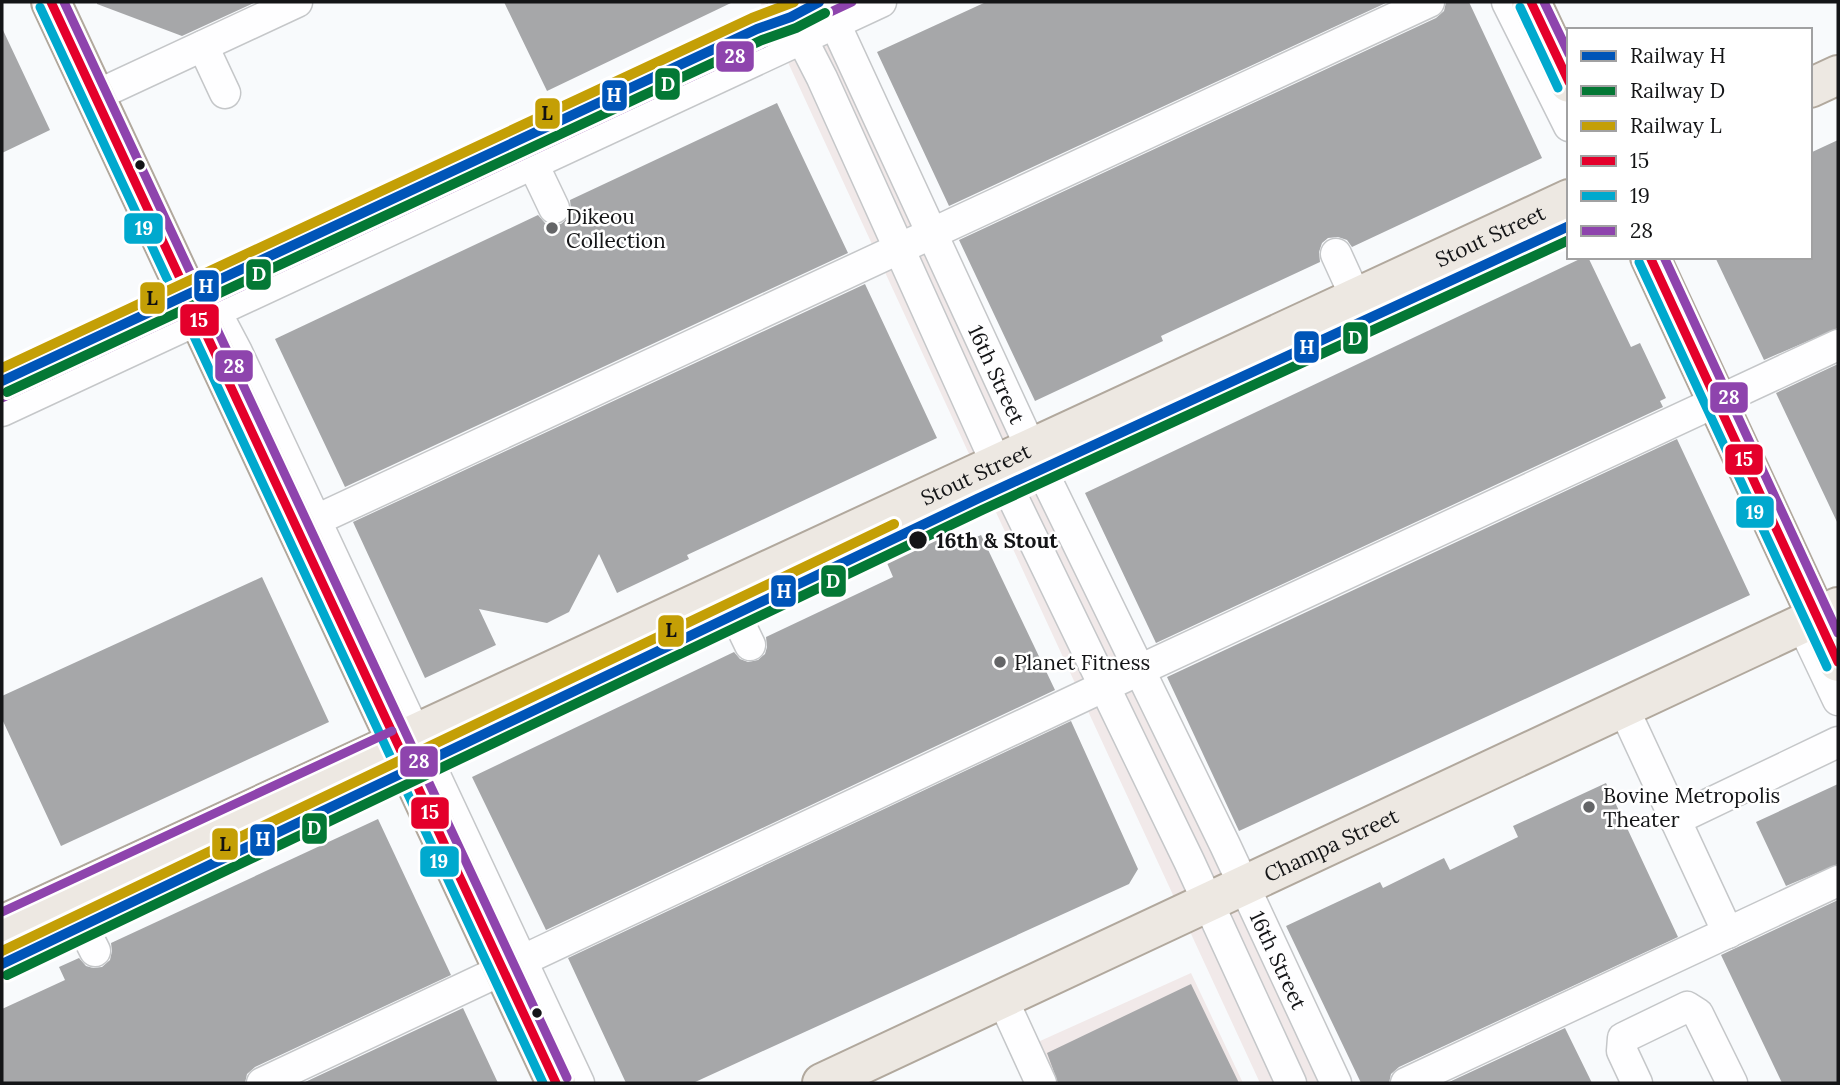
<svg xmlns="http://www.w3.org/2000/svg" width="1840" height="1085" viewBox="0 0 1840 1085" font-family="Lora,serif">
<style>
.commercial{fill:#f1e9e9}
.building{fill:#a6a7a9}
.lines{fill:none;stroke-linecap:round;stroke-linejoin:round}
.minor-casing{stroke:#c5c7c9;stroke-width:33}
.major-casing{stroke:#b1a89d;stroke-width:42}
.minor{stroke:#fefeff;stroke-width:30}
.major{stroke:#ede8e2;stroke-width:38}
.bus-1-casing{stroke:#fff;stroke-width:14}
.bus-2-casing{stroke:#fff;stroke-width:14}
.bus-3-casing{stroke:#fff;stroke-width:14}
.bus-1{stroke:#e4002b;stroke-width:9}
.bus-2{stroke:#00a9ce;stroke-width:9}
.bus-3{stroke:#8e44ad;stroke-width:9}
.rail-1-casing{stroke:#fff;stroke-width:16}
.rail-2-casing{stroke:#fff;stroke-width:16}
.rail-3-casing{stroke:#fff;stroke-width:16}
.rail-1{stroke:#0055b8;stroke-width:10}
.rail-2{stroke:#047835;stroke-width:10}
.rail-3{stroke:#c49f06;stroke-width:10}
.bus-dot{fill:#141517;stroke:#fff;stroke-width:2.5}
.poi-dot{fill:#646567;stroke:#fff;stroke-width:2.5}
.labels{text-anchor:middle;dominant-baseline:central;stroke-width:5;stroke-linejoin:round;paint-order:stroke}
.poi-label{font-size:21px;fill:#141517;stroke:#fff;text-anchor:start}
.street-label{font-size:21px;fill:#141517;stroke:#fff}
.stop-label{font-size:21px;font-weight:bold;fill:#141517;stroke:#fff;text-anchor:start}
.line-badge{stroke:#fff;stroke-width:2.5}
.badge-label{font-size:19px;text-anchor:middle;font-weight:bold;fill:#fff}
.pale-badge-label{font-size:19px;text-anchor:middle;font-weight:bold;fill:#111}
</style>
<rect width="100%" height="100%" fill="#f8fafc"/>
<!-- commercial -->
<path class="commercial" d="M760 2H838L1345 1083H1260Z
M1191 973 1243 1083H1045L1029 1046Z"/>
<!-- building -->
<path class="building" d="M97 2H256L182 36 97 4Z
M504 2H733L547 91Z
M986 2H1388L949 206 877 52Z
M1446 2H1469L1542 158 1352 247 1347 240 1338 237 1328 238 1322 243 1319 252 1320 262 1161 336 1163 341 1035 401 959 240 1436 18 1444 11Z
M2 28 50 130 2 153Z
M777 103 848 253 345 487 275 339 538 215 545 223 553 225 561 224 569 217 571 209 570 200Z
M1838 140V328L1764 360 1715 257H1810V153Z
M1584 257H1588L1631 347 1640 343 1666 398 1660 401 1663 407 1156 643 1085 493Z
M865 284 937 438 687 555 689 559 617 593 599 554 569 612 547 623 479 609 496 645 425 678 353 522Z
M1838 364V524L1776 393Z
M1677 439 1750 595 1239 831 1167 677Z
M946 527 955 547 981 535 1055 690 546 930 472 777 734 652 740 659 748 662 758 660 765 654 767 647 766 637 893 577 884 556Z
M262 577 329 722 61 846 2 719V696Z
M1071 721 1138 869 1129 884 693 1083H626L568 958Z
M1606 783 1678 937 1399 1067 1391 1074 1389 1083H1361L1286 926 1380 882 1383 888 1444 858 1450 870 1518 837 1513 826Z
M1838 784V864L1786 886 1756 822Z
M378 819 451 975 255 1067 247 1074 245 1083H2V1009L65 980 59 967 79 958 86 966 93 968 102 967 110 960 112 951 111 943Z
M1838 900V1083H1782L1721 955Z
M1191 984 1239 1083H1058L1047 1053Z
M463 1008 498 1083H303Z
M1565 1028 1592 1083H1447Z"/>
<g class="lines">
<!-- minor casing -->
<g class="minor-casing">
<g id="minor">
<path d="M783 2 822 78 997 465 1189 861 1291 1083"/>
<path id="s1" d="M825 2 1031 448 1225 845 1336 1083"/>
<path d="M1507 2 1569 126"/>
<path d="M203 46 225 93"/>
<path d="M95 96 297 2"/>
<path d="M533 164 554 208"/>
<path d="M1336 254 1356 298"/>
<path d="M209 299 237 352 579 1083"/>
<path d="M2 411 881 2"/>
<path d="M297 529 1429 2"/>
<path d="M724 591 750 645"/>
<path d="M1810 641 1838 700"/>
<path d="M1623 707 1728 933"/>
<path d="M1675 820 1838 742"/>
<path d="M67 895 95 951"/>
<path d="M1002 998 1041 1083"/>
<path d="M262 1083 1103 687 1838 345"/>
<path d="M1406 1083 1838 881"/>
<path d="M1637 1083 1622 1051 1623 1038 1687 1007 1698 1014 1732 1083"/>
</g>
</g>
<!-- major casing -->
<g class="major-casing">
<g id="major">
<path d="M51 2 556 1083"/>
<path d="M1531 2 1569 83"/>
<path d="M1810 88 1838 75"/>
<path d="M1650 257 1838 662"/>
<path id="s2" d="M2 925 1569 199"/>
<path id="s3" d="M822 1083 1838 607"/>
</g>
</g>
<!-- minor -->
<use href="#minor" class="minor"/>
<!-- major -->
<use href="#major" class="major"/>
<!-- bus-1 casing -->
<g class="bus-1-casing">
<path id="bus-1" d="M51 2 556 1083
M1531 2 1569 82
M1650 257 1838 662"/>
</g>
<!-- bus-2 casing -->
<g class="bus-2-casing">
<path id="bus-2" d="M40 7 543 1083
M1520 7 1558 88
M1639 262 1827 667"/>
</g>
<!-- bus-3 casing -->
<g class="bus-3-casing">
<path id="bus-3" d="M64 2 567 1078
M1544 2 1569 54
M1664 257 1838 633
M2 398 852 2
M2 912 392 731"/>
</g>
<!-- bus-1 -->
<use href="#bus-1" class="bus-1"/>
<!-- bus-2 -->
<use href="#bus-2" class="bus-2"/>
<!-- bus-3 -->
<use href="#bus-3" class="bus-3"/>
<!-- rail-1 casing -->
<g class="rail-1-casing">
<path id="rail-1" d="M2 381 757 29 791 17 819 2
M2 964 977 499 1569 226"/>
</g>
<!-- rail-2 casing -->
<g class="rail-2-casing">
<path id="rail-2" d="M7 392 762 40 796 28 825 13
M7 975 982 510 1569 240"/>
</g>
<!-- rail-3 casing -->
<g class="rail-3-casing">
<path id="rail-3" d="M2 368 752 18 794 2
M2 951 894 524"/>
</g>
<!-- rail-1 -->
<use href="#rail-1" class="rail-1"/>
<!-- rail-2 -->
<use href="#rail-2" class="rail-2"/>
<!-- rail-3 -->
<use href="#rail-3" class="rail-3"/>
</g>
<!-- markers -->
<g class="bus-dot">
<circle cx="140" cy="165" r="6"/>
<circle cx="918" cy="540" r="10"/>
<circle cx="537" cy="1013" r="6"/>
</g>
<g class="poi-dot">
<circle cx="552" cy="228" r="7"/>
<circle cx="1000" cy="662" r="7"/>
<circle cx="1589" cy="807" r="7"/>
</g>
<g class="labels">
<!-- poi labels -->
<g class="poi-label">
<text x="566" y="216">Dikeou<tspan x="566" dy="24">Collection</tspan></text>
<text x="1014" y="662">Planet Fitness</text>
<text x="1603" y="795">Bovine Metropolis<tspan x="1603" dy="24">Theater</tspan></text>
</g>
<!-- street labels -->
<g class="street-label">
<text stroke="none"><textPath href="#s2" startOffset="1640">Stout Street</textPath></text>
<text stroke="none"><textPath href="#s1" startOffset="410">16th Street</textPath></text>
<text stroke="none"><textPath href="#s2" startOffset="1073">Stout Street</textPath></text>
<text stroke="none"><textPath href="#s3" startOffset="562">Champa Street</textPath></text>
<text stroke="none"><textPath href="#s1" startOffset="1060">16th Street</textPath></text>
</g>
<!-- stop labels -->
<g class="stop-label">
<text x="936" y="540">16th &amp; Stout</text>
</g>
</g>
<g class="line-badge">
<rect x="715" y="40" width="40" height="33" rx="7" fill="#8e44ad"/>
<rect x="654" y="67" width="27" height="34" rx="7" fill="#047835"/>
<rect x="601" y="79" width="27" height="33" rx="7" fill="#0055b8"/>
<rect x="534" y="97" width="27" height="33" rx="7" fill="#c49f06"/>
<rect x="123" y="212" width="41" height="33" rx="7" fill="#00a9ce"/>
<rect x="245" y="258" width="27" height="33" rx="7" fill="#047835"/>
<rect x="193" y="269" width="27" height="34" rx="7" fill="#0055b8"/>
<rect x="139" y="281" width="27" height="34" rx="7" fill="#c49f06"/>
<rect x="179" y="303" width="41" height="34" rx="7" fill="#e4002b"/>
<rect x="1342" y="321" width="27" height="34" rx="7" fill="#047835"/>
<rect x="1293" y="330" width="27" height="34" rx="7" fill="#0055b8"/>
<rect x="214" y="349" width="40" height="34" rx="7" fill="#8e44ad"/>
<rect x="1709" y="381" width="40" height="33" rx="7" fill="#8e44ad"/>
<rect x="1724" y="443" width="40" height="33" rx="7" fill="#e4002b"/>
<rect x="1735" y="495" width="40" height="34" rx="7" fill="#00a9ce"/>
<rect x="820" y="564" width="27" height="34" rx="7" fill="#047835"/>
<rect x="770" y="574" width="27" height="34" rx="7" fill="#0055b8"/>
<rect x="657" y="614" width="28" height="34" rx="7" fill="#c49f06"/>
<rect x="399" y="745" width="40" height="33" rx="7" fill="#8e44ad"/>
<rect x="410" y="796" width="40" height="34" rx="7" fill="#e4002b"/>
<rect x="301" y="812" width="27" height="33" rx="7" fill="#047835"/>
<rect x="249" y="823" width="27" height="34" rx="7" fill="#0055b8"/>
<rect x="211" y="827" width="28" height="34" rx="7" fill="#c49f06"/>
<rect x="419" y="845" width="41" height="33" rx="7" fill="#00a9ce"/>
</g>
<g class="badge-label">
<text x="735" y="63">28</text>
<text x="668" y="91">D</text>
<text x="614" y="102">H</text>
<text x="144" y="235">19</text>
<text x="259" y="281">D</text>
<text x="206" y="293">H</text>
<text x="199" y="327">15</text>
<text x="1355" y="345">D</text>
<text x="1307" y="354">H</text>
<text x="234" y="373">28</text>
<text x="1729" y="404">28</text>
<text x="1744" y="466">15</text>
<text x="1755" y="519">19</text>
<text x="833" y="588">D</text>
<text x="784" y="598">H</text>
<text x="419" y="768">28</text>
<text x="430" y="819">15</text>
<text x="314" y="835">D</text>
<text x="263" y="846">H</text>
<text x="439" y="868">19</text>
</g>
<g class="pale-badge-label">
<text x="547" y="120">L</text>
<text x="152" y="305">L</text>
<text x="671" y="637">L</text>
<text x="225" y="851">L</text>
</g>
<!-- border -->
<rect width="1840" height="1085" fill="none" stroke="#141517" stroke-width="7"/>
<!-- legend -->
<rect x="1567" y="28" width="245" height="231" fill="#ffffff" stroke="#a1a1a2" stroke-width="2"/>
<rect x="1581" y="51" width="35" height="10" fill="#0055b8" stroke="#a1a1a2" stroke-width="2"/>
<text x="1630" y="63" font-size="21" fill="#141517">Railway H</text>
<rect x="1581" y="86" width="35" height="10" fill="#047835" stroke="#a1a1a2" stroke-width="2"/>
<text x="1630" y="98" font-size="21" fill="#141517">Railway D</text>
<rect x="1581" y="121" width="35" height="10" fill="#c49f06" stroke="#a1a1a2" stroke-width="2"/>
<text x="1630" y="133" font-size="21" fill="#141517">Railway L</text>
<rect x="1581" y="156" width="35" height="10" fill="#e4002b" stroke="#a1a1a2" stroke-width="2"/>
<text x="1630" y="168" font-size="21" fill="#141517">15</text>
<rect x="1581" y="191" width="35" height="10" fill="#00a9ce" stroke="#a1a1a2" stroke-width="2"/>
<text x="1630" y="203" font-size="21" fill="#141517">19</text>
<rect x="1581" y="226" width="35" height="10" fill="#8e44ad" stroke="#a1a1a2" stroke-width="2"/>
<text x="1630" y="238" font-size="21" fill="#141517">28</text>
</svg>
